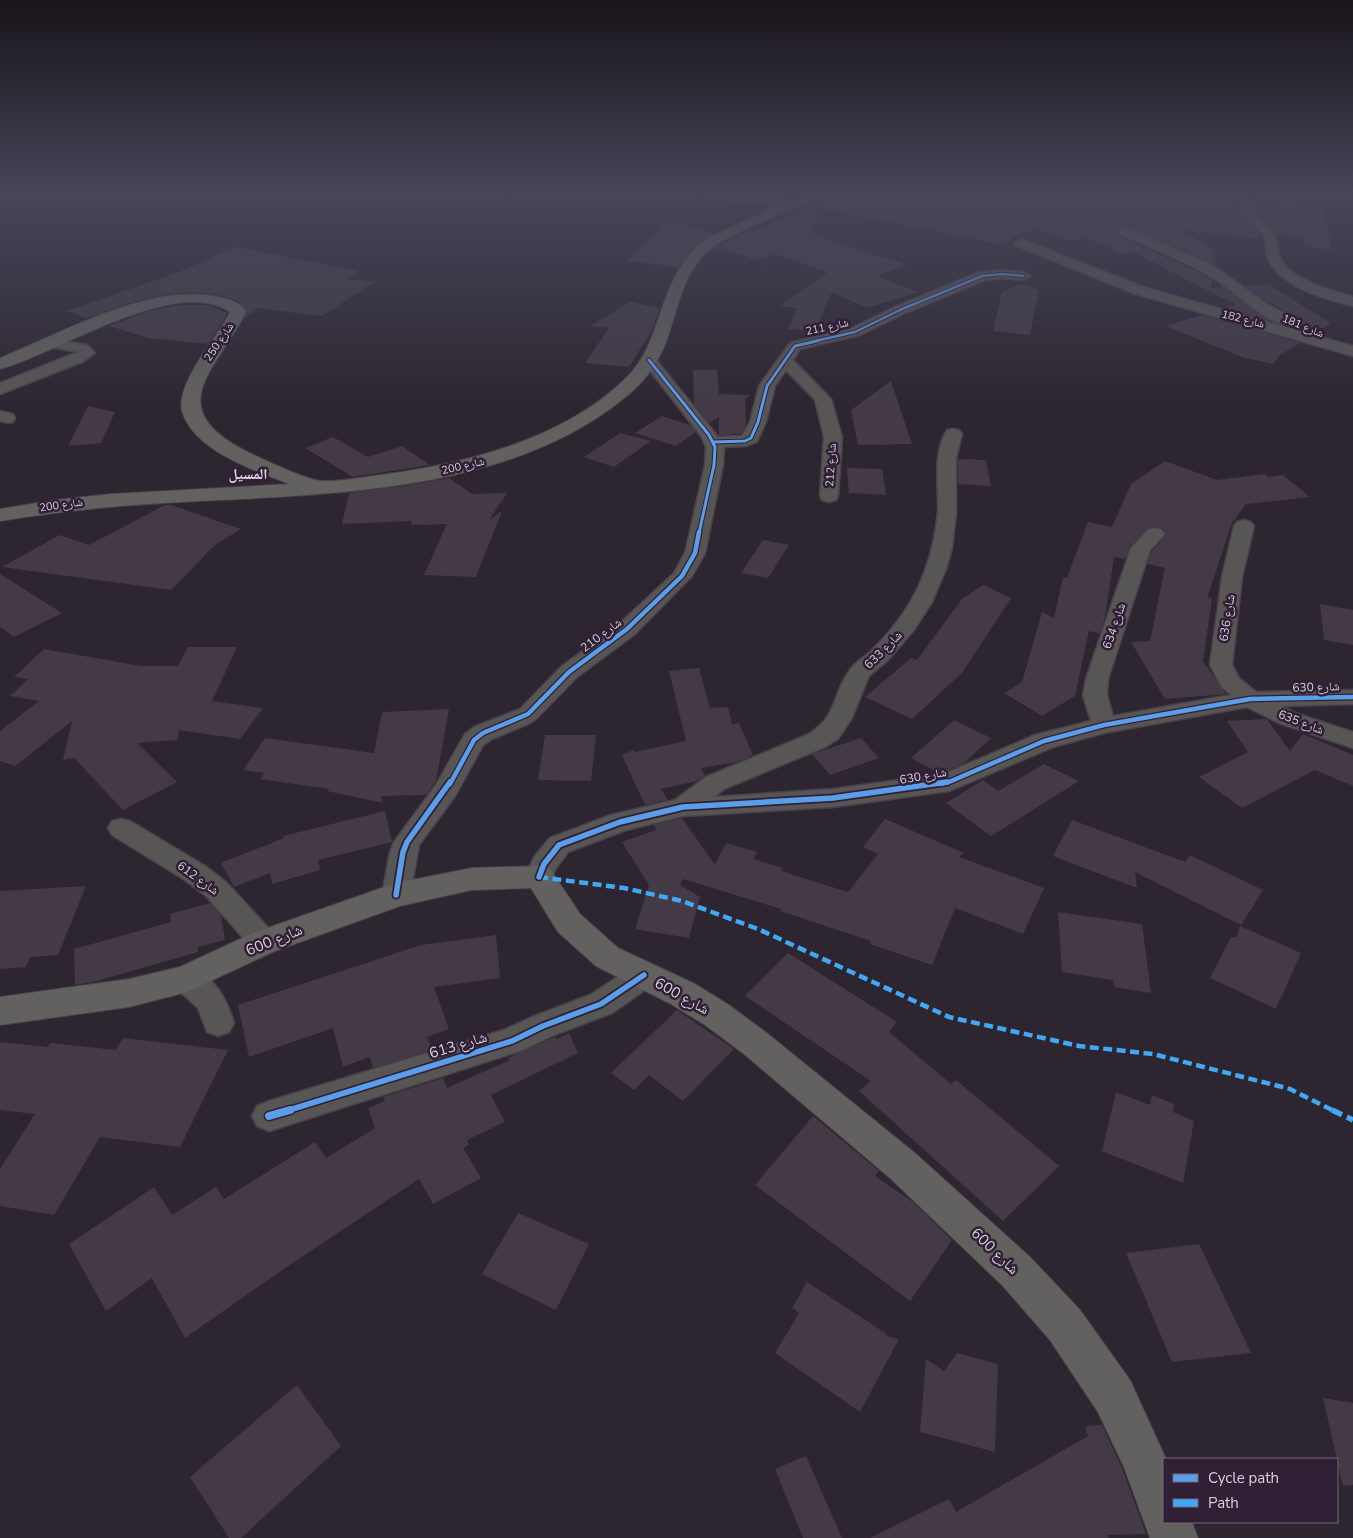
<svg xmlns="http://www.w3.org/2000/svg" width="1353" height="1538" viewBox="0 0 1353 1538" font-family="'Nunito Sans','Noto Naskh Arabic',sans-serif">
<style>
.building{fill:#433a46}
.lines{fill:none;stroke-linecap:round;stroke-linejoin:round}
.street-casing{stroke:#48414b;stroke-width:3}
.secondary-casing{stroke:#48414b;stroke-width:2}
.street{fill:#585655;fill-rule:evenodd}
.secondary{fill:#63615f;fill-rule:evenodd}
.quiet-far1{stroke:#3fa9f5;stroke-width:4.5;stroke-dasharray:9 4.5;stroke-linecap:butt}
.quiet{stroke:#3fa9f5;stroke-width:5.5;stroke-dasharray:11 5.5;stroke-linecap:butt}
.cycleway-far4-casing{stroke:#302035;stroke-width:4.5}
.cycleway-far3-casing{stroke:#302035;stroke-width:5}
.cycleway-far2-casing{stroke:#302035;stroke-width:7}
.cycleway-far1-casing{stroke:#302035;stroke-width:9}
.cycleway-casing{stroke:#302035;stroke-width:11}
.cycleway-far4{stroke:#5a9eea;stroke-width:2.5}
.cycleway-far3{stroke:#5a9eea;stroke-width:3}
.cycleway-far2{stroke:#5a9eea;stroke-width:4.5}
.cycleway-far1{stroke:#5a9eea;stroke-width:5.5}
.cycleway{stroke:#5a9eea;stroke-width:8}
.labels{text-anchor:middle;dominant-baseline:central;stroke-width:5;stroke-linejoin:round;paint-order:stroke}
.far-street-label{font-size:11px;fill:#dacfdd;stroke:#302035}
.street-label{font-size:12px;fill:#dacfdd;stroke:#302035}
.far-district-label{font-size:15px;font-weight:bold;fill:#e4ceea;stroke:#302035}
.near-street-label{font-size:15px;fill:#dacfdd;stroke:#302035}
</style>
<rect width="100%" height="100%" fill="#2d2530"/>
<!-- building -->
<path class="building" d="M821 195H1211L1240 202 1237 204 1239 211 1259 232 1261 239 1180 229 1216 251 1215 265 1125 225 1118 227 1116 232 1119 236 1202 274 1212 280 1211 288 1223 287 1270 321 1225 308 1236 305 1133 252 1122 254 1085 237 1072 241 1033 227 1029 232 1023 231 1003 245 815 207 816 200Z
M1279 198 1323 205 1332 250 1305 247 1304 237 1276 233 1254 209 1253 207 1257 205 1268 208Z
M819 208 812 234 907 265 877 276 918 292 867 308 832 292 815 331 788 329 797 308 779 306 828 272 775 254 757 260 719 247 706 256 718 246 738 235Z
M671 220 713 234 694 247 679 267 627 261Z
M236 247 358 271 345 279 374 282 322 316 257 308 244 319 247 310 238 301 219 295 192 292 164 295 136 301 87 318 66 311 174 274Z
M1021 284 1039 290 1030 335 993 331 1002 292Z
M1268 284 1308 309 1331 323 1315 333 1292 327 1299 323 1296 317 1268 302 1244 286Z
M630 302 660 308 652 330 629 367 585 363 609 328 590 326Z
M179 305H207L227 313 208 344 148 338 109 326 149 311Z
M1202 315 1300 343 1280 355 1273 364 1242 357 1166 326Z
M693 370H717L719 394 751 395 745 399 746 425 741 434 719 435V417L709 423 694 404Z
M891 381 912 444 858 445 851 410Z
M88 406 115 412 101 443 68 446Z
M662 416 690 425 696 432 676 446 635 433Z
M620 433 651 441 614 467 584 457Z
M333 437 368 457 402 446 430 465 353 477 305 448Z
M958 459 986 460 991 486 958 484Z
M1165 461 1217 480 1265 474 1268 477 1283 475 1310 497 1246 504 1232 523 1207 598H1212L1203 661 1226 694 1165 699 1131 642 1150 641 1165 568 1147 564 1152 551 1167 534 1163 528 1154 526 1147 529 1130 547 1125 559 1114 557 1105 617 1100 633 1089 631 1075 696 1042 716 1004 693 1022 682 1042 612 1054 618 1063 577 1067 578 1088 522 1112 527 1131 484Z
M847 468 882 469 886 495 849 493Z
M449 478 472 494 507 493 489 520 502 511 476 577 424 575 447 524 411 525 412 521 342 524 349 493 404 486Z
M165 505H171L241 529 215 545 171 590 2 567 60 535 89 545Z
M763 540 789 545 768 578 741 573Z
M0 574 62 613 14 637 0 627Z
M983 585 1011 598 962 673 912 719 865 697 911 658 917 660 962 599Z
M1320 604 1353 610V645L1324 640Z
M188 647H237L212 701 263 708 240 739 179 730 177 740 137 743 177 782 123 810 74 758 63 760 72 721 15 766 0 761V731L39 701 10 696 28 679 14 677 44 649 141 666H178Z
M699 668 710 708 728 707 732 724 739 723 753 755 737 762 701 768 705 776 697 781 661 789 668 800 645 805 622 755 633 750 635 752 686 741 669 671Z
M449 709 436 781 426 795 381 796 383 803 327 791 329 789 260 779 264 773 243 770 265 738 374 753 382 712Z
M1267 719 1290 751 1303 734 1353 755V786L1315 770 1242 808 1199 777 1248 752 1227 721Z
M954 720 991 738 963 764 944 772 939 773 911 758Z
M545 735H596L591 781 538 780Z
M861 738 879 758 830 775 812 754Z
M1044 764 1079 781 991 836 946 803 983 780 998 791Z
M385 811 392 842 318 860 320 870 272 884 270 873 234 887 221 863 284 838 283 836Z
M682 818 715 865 726 843 757 852 753 859 783 868 781 871 848 892 878 854 863 847 885 819 964 853 959 857 1044 888 1023 934 955 908 932 965 870 944 871 941 780 911 781 909 683 879 680 885 700 897 689 938 635 929 649 885 622 842 656 830 654 825Z
M1072 820 1185 862 1190 855 1263 890 1241 925 1135 872 1137 888 1053 856Z
M86 886 58 955 30 957 26 967 0 969V891Z
M210 903 221 915 225 940 198 947V952L93 982 75 985 74 949 171 922 170 914Z
M1058 912 1142 924 1151 993 1114 987 1113 980 1062 972Z
M1240 926 1301 953 1276 1009 1210 978 1231 937H1237Z
M496 935 500 978 434 987 449 1029 427 1037 432 1050 373 1068 370 1057 343 1067 333 1028 249 1057 238 1005 421 945Z
M788 953 897 1022 889 1032 951 1084 956 1080 1059 1166 1003 1221 859 1091 871 1081 745 996Z
M677 1010 734 1049 683 1101 649 1075 634 1090 611 1073Z
M569 1033 578 1053 491 1095 505 1122 467 1140 469 1145 463 1148 481 1178 433 1204 419 1179 288 1266 185 1338 152 1278 106 1311 69 1244 154 1187 172 1215 216 1187 224 1199 315 1142 326 1158 375 1128 368 1108 385 1101 383 1097 443 1078 447 1088 510 1060 508 1058 555 1037 557 1039Z
M123 1038 228 1050 180 1147 100 1137 54 1215 0 1206V1169L35 1114 0 1110V1042L48 1047 50 1043 116 1050Z
M1116 1092 1150 1105 1152 1095 1174 1104 1173 1112 1194 1121 1183 1183 1102 1151Z
M813 1116 879 1171 875 1176 913 1202 952 1240 910 1301 755 1185Z
M518 1213 589 1244 556 1310 482 1274Z
M1199 1244 1251 1353 1172 1362 1126 1253Z
M807 1282 887 1334 886 1336 899 1339 860 1412 775 1353 799 1313 792 1308Z
M957 1353 998 1364 995 1452 920 1432 926 1359 944 1371Z
M297 1385 341 1446 241 1538H229L190 1477Z
M1323 1398 1353 1403V1485L1343 1486Z
M1102 1425 1122 1468 1146 1534 1107 1535 1109 1538H870L949 1499 956 1512 1088 1436 1085 1426Z
M806 1456 842 1538H803L775 1469Z"/>
<g class="lines">
<!-- street casing -->
<g class="street-casing">
<path id="street" d="M705 195H787L788 202 771 218 767 219 761 215 776 201C762 201 715 204 705 195Z
M1253 195H1274L1251 206C1254 218 1266 223 1273 232 1279 241 1276 252 1282 261 1293 281 1333 290 1353 297V306C1325 299 1284 288 1269 261 1264 253 1268 243 1263 235 1256 223 1243 220 1239 205Z
M1124 227 1212 265 1267 304 1295 319 1297 322 1295 325C1277 330 1243 300 1229 289 1196 264 1157 251 1120 234L1118 231 1120 228Z
M1021 239 1146 288 1353 346V356L1136 294 1017 246 1015 243Z
M1002 270 1023 272 1030 276 1023 280 1002 278 985 280 905 313 860 335 800 349 793 360 831 399 842 437 838 496 836 500 829 502 822 500 820 496 824 437 815 400 786 370 775 386 766 422 757 442 745 446 724 447 723 465 705 553 692 576 635 634 577 677 536 719 528 724 492 739 483 745 455 796 419 845 410 895 406 902 396 905 386 902 382 895 390 852 394 842 436 785 465 734 474 727 520 709 561 667 619 624 674 573 685 553 705 465 706 447 701 436 644 363 641 360 644 357H654L718 437 742 436 750 422 759 386 790 343 850 329 895 307 977 273Z
M51 339 87 345 95 353 82 362 0 394V383L78 352 46 346 44 343 46 340Z
M0 411 13 414 15 418 13 422 7 423 0 421Z
M953 429 959 430 962 434 956 458V513L952 548 946 569 932 602 914 630 888 660 869 676 852 718 838 739 825 747 724 789 714 797 833 789 944 774 1035 735 1091 721 1083 695 1086 679 1131 548 1148 530 1155 528 1162 530 1165 534 1150 550 1108 679 1107 695 1113 716 1231 695 1222 687 1210 665 1222 577 1234 526 1237 522 1244 520 1251 522 1254 526 1242 577 1232 665 1239 678 1256 692 1353 690V704L1282 706 1295 713 1353 732V748L1279 723 1247 707 1104 733 1053 747 949 791 833 807 683 816 626 830 568 852 556 868 549 884 539 887 529 884 525 877 534 857 550 838 611 815 675 800 706 777 807 735C839 716 831 695 850 670 855 662 865 657 872 650 896 627 915 599 926 568 932 551 936 531 938 512 939 487 932 453 947 430Z
M121 819 130 821 205 866 226 882 274 934 279 942 274 950 264 953 254 950 206 896 185 880 112 835 108 828 112 821Z
M644 963 655 967 659 975 655 983 612 1013 554 1035 523 1050 269 1131 257 1126 252 1116 257 1106 269 1101 504 1030 532 1017 590 995 633 967Z
M187 967C215 976 226 997 234 1023L229 1032 218 1036 207 1032 198 1008 176 988 172 979 176 970Z"/>
</g>
<!-- secondary casing -->
<g class="secondary-casing">
<path id="secondary" d="M802 195H819C812 202 799 206 790 210 767 220 728 235 709 250 681 273 677 316 664 347 655 368 641 385 623 399 502 497 313 494 165 503 109 506 55 512 0 521V509L55 500 111 494 290 484C255 471 193 450 182 411 179 399 186 384 191 374 202 352 219 334 230 312 176 274 55 355 0 369V358C64 332 150 282 219 297 229 299 240 302 246 311 222 365 160 404 240 448 255 456 308 481 322 481 339 482 357 478 373 476 460 465 564 441 628 376 649 355 655 326 665 300 672 281 681 263 695 248 707 236 724 231 739 224 760 214 781 204 802 195Z
M539 866 550 869 580 914 618 948 695 984 729 1005 768 1034 916 1154 1031 1258 1080 1310 1130 1380 1166 1459H1164V1522H1192L1198 1538H1150L1124 1467 1098 1412 1050 1340 1003 1286 890 1178 744 1054 705 1025 671 1004 596 966 558 932 531 888 472 890 400 906 275 951 187 992 129 1007 0 1025V997L129 979 180 967 253 933 396 883 472 868Z"/>
</g>
<!-- street -->
<use href="#street" class="street"/>
<!-- secondary -->
<use href="#secondary" class="secondary"/>
<!-- quiet-far1 -->
<path class="quiet-far1" d="M539 877 624 888 682 901 758 929 949 1017 1079 1046 1153 1054 1290 1089 1334 1111"/>
<!-- quiet -->
<path class="quiet" d="M1332 1110 1353 1120"/>
<!-- cycleway-far4 casing -->
<g class="cycleway-far4-casing">
<path id="cycleway-far4" d="M811 342 855 332 900 310 982 276 1002 274 1023 276"/>
</g>
<!-- cycleway-far3 casing -->
<g class="cycleway-far3-casing">
<path id="cycleway-far3" d="M649 360 709 435 715 447 714 465 699 533
M714 442 745 441 751 438 758 422 767 386 795 346 817 341"/>
</g>
<!-- cycleway-far2 casing -->
<g class="cycleway-far2-casing">
<path id="cycleway-far2" d="M450 784 474 740 483 733 528 714 569 672 627 629 682 576 695 553 699 532
M940 784 949 782 1044 741 1104 725 1250 699 1353 697"/>
</g>
<!-- cycleway-far1 casing -->
<g class="cycleway-far1-casing">
<path id="cycleway-far1" d="M539 877 544 864 559 845 620 822 683 807 833 798 947 782
M396 895 403 852 407 842 450 782
M286 1111 512 1041 543 1026 601 1004 644 975"/>
</g>
<!-- cycleway casing -->
<g class="cycleway-casing">
<path id="cycleway" d="M269 1116 290 1110"/>
</g>
<!-- cycleway-far4 -->
<use href="#cycleway-far4" class="cycleway-far4"/>
<!-- cycleway-far3 -->
<use href="#cycleway-far3" class="cycleway-far3"/>
<!-- cycleway-far2 -->
<use href="#cycleway-far2" class="cycleway-far2"/>
<!-- cycleway-far1 -->
<use href="#cycleway-far1" class="cycleway-far1"/>
<!-- cycleway -->
<use href="#cycleway" class="cycleway"/>
</g>
<!-- sky -->
<linearGradient id="sky" x2="0" y2="1"><stop stop-color="#19141a"/><stop offset="0.47" stop-color="#464659"/><stop offset="1" stop-color="#464659" stop-opacity="0"/></linearGradient>
<rect width="1353" height="411" fill="url(#sky)"/>
<g class="labels">
<!-- far-street labels -->
<g class="far-street-label">
<text transform="translate(1243 319) rotate(14)">شارع 182</text>
<text transform="translate(1303 326) rotate(22)">شارع 181</text>
<text transform="translate(827 327) rotate(-12)">شارع 211</text>
<text transform="translate(219 342) rotate(-56)">شارع 250</text>
<text transform="translate(831 465) rotate(-86)">شارع 212</text>
<text transform="translate(463 466) rotate(-13)">شارع 200</text>
<text transform="translate(61 505) rotate(-8)">شارع 200</text>
</g>
<!-- street labels -->
<g class="street-label">
<text transform="translate(1227 618) rotate(-81)">شارع 636</text>
<text transform="translate(1114 626) rotate(-71)">شارع 634</text>
<text transform="translate(601 635) rotate(-37)">شارع 210</text>
<text transform="translate(883 650) rotate(-45)">شارع 633</text>
<text transform="translate(1316 687) rotate(-2)">شارع 630</text>
<text transform="translate(1301 722) rotate(21)">شارع 635</text>
<text transform="translate(923 776) rotate(-10)">شارع 630</text>
<text transform="translate(198 878) rotate(36)">شارع 612</text>
</g>
<!-- far-district labels -->
<g class="far-district-label">
<text x="248" y="474">المسيل</text>
</g>
<!-- near-street labels -->
<g class="near-street-label">
<text transform="translate(274 940) rotate(-22)">شارع 600</text>
<text transform="translate(682 996) rotate(29)">شارع 600</text>
<text transform="translate(458 1045) rotate(-17)">شارع 613</text>
<text transform="translate(995 1251) rotate(44)">شارع 600</text>
</g>
</g>
<!-- legend -->
<rect x="1163" y="1458" width="175" height="65" fill="#302035" stroke="#746678"/>
<rect x="1173" y="1474" width="25" height="8" fill="#5a9eea" stroke="#746678"/>
<text x="1208" y="1483" font-size="15" fill="#dacfdd">Cycle path</text>
<rect x="1173" y="1499" width="25" height="8" fill="#3fa9f5" stroke="#746678"/>
<text x="1208" y="1508" font-size="15" fill="#dacfdd">Path</text>
</svg>
